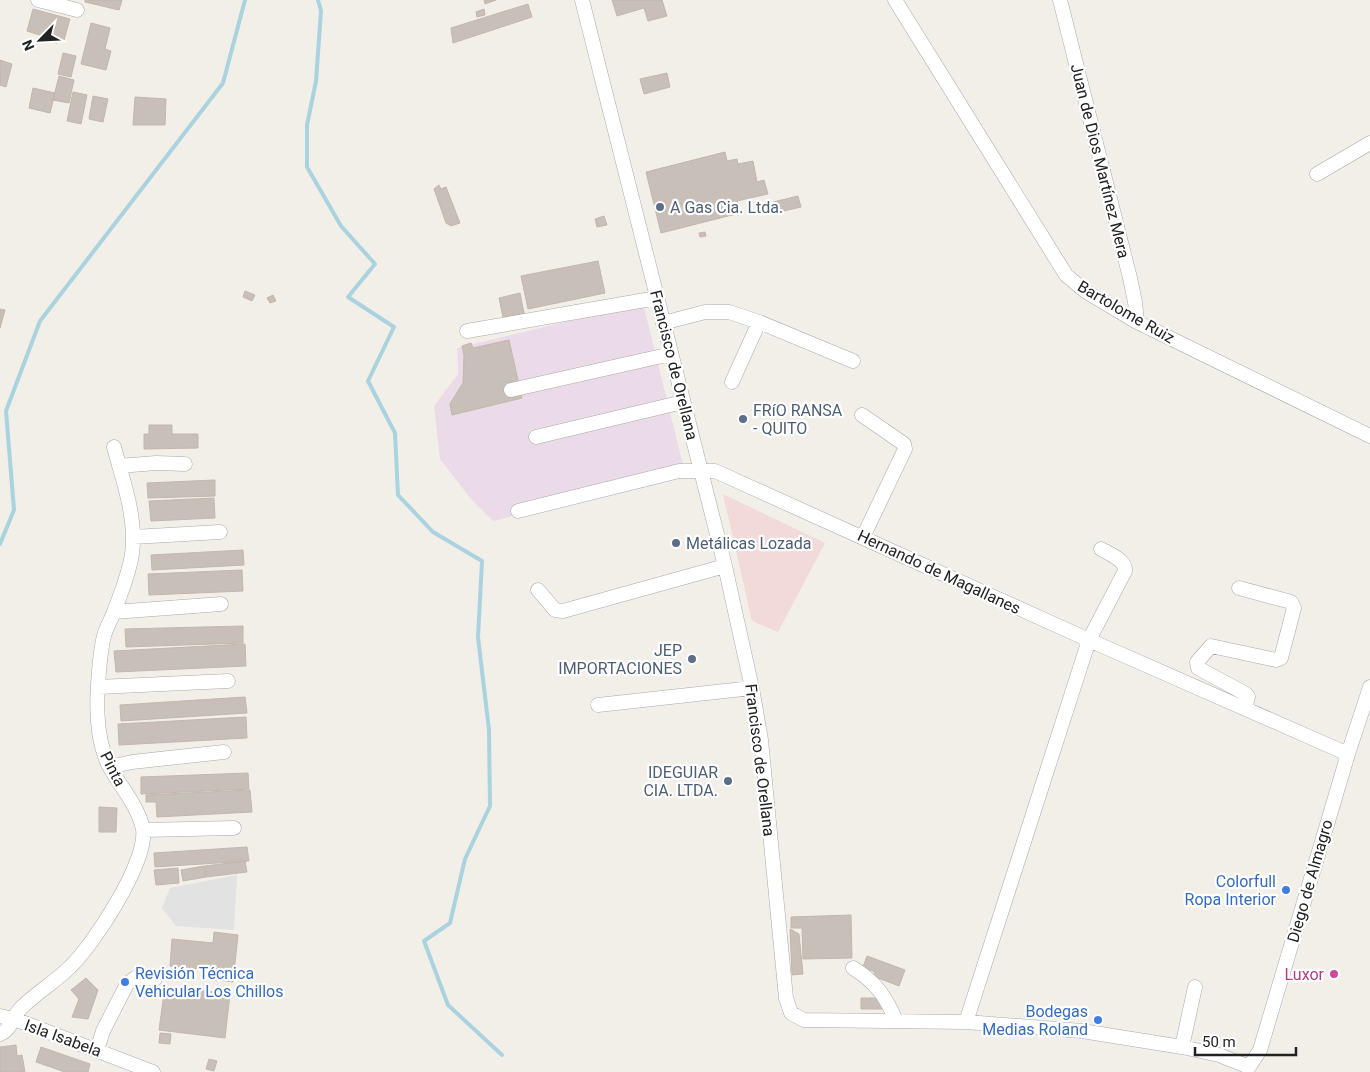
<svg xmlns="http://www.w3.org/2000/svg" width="1370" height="1072" viewBox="0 0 1370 1072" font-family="Roboto,sans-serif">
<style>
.commercial{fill:#f2dad9}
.industrial{fill:#ebdbe8}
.parking{fill:#e2e2e2}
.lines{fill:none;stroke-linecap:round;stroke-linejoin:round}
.stream{stroke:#aad3df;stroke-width:4}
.building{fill:#c7bfb8;stroke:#c4b6ab}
.minor-casing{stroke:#a9a9a9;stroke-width:15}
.minor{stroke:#fff;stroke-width:14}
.service-dot{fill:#5c6f8a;stroke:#fff;stroke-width:2}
.shop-dot{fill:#3f7fe0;stroke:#fff;stroke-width:2}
.hotel-dot{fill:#d1479c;stroke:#fff;stroke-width:2}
.labels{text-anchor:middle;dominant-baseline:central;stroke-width:4.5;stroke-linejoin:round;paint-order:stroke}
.street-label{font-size:16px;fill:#222;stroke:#fff}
.service-label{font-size:16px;fill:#4e5e75;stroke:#fff;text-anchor:start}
.shop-label{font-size:16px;fill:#366cbe;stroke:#fff;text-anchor:end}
.hotel-label{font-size:16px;fill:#b23c85;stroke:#fff;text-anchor:end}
</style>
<rect width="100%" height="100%" fill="#f2efe9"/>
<!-- commercial -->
<path class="commercial" d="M723 494 825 543 778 632 752 621Z"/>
<!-- industrial -->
<path class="industrial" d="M643 303 685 473 493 521 471 499 440 459 434 406 458 374 457 348Z"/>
<!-- parking -->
<path class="parking" d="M237 875 234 930 176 926 162 908 170 888Z"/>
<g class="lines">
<!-- stream -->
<path class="stream" d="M318 0 321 11 316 81 307 125V167L341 226 375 264 348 297 394 327 368 381 395 433 398 495 433 532 482 561 478 637 489 730 490 806 465 859 450 923 424 941 448 1005 502 1055
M0 544 14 510 6 411 40 321 223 83 245 0"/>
</g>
<!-- building -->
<path class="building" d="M85 0H122L119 10 85 2Z
M484 0H496L485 4Z
M612 0H662L667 16 648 21 644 8 617 16Z
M528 4 532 17 453 43 451 28Z
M33 9 70 19 64 40 58 38 57 43 48 41 49 38 27 31Z
M484 9 485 15 477 17 476 12Z
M91 23 110 28 105 49 111 51 106 70 81 64Z
M63 53 76 56 71 77 58 74Z
M0 60 12 64 6 87 0 85Z
M667 73 670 87 644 94 640 79Z
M59 76 74 80 69 103 53 100Z
M33 88 55 93 50 113 29 108Z
M73 92 87 95 81 124 67 121Z
M93 96 108 99 103 122 89 119Z
M135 97 166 99 165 125H133Z
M725 152 727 161 737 159 738 164 753 161 757 182 764 180 768 194 737 201 740 213 661 233 646 172Z
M439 185 441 189 446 187 460 223 451 226 446 223 434 189Z
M798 196 801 207 775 213 773 202Z
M604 216 607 225 597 227 595 219Z
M705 232 706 236 700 237 699 233Z
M598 261 605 293 528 309 521 276Z
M245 291 255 295 252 301 243 297Z
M520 293 525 318 504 322 499 298Z
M273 295 276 301 270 303 267 298Z
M0 309 5 310 0 328Z
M509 340 522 398 452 415 450 404 463 383 464 355 462 346 471 343 473 348Z
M149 425H172V434H198V448L144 449V434H149Z
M215 480V496L148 498 147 483Z
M214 498 215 518 151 521 149 501Z
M243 550 244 565 152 570 151 555Z
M242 570 243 591 149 595 148 574Z
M243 626V643L126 647 125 629Z
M245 644 246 666 116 672 114 651Z
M245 697 247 713 121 721 120 705Z
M246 717 247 738 119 745 118 724Z
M248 773 249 789 141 794V777Z
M250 790 252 812 157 817 156 802H146V795Z
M99 807 117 808 116 832H99Z
M247 847 249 861 155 867 154 853Z
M245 861 247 872 206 877 205 866Z
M204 866 206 877 183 881 181 870Z
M178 868 179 883 156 885 154 870Z
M851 915 852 958 803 959 802 928H791V917Z
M790 929 799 934 803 974 792 975Z
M214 932 238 935 233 982 211 979V970L170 966 172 939 213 943Z
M867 956 905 970 899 986 873 976 875 972 863 967Z
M86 978 98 990 88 1019 72 1017 79 999 71 990Z
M165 986 230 994 225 1038 159 1030Z
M861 998H883V1009H861Z
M160 1033 171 1034 170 1044 159 1043Z
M16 1045 17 1056 22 1055 25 1072H0V1047Z
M41 1047 90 1064 88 1072H65L36 1062Z
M209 1059 217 1061 214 1071 206 1069Z"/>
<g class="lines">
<!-- minor casing -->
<g class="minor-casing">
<path id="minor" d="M38 0 77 10
M582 0 725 566 752 688 761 740 786 998 791 1013 804 1020 966 1022 1082 1031 1182 1047 1219 1055 1249 1067
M895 0 1066 275 1085 291 1137 322 1370 436
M1060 0 1130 278 1135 302 1137 322
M1317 174 1370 143
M663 323 705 312H729L759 322 853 361
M467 331 657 298
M732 382 759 322
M511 390 671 354
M862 415 904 444 905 449 863 537
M536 437 683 402
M119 466 156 463 185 464
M518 511 679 471H715L1089 640 1348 754
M133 537 220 532
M1239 588 1291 602 1294 608 1281 658 1276 660 1211 646 1197 662 1198 668 1246 694 1248 697 1245 709
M538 590 555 610 563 611 725 566
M114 612 221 604
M98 687 228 681
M598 705 752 688
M110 767 132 762 224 752
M143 830 234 828
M853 968C876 982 886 997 896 1021
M0 1016 14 1019 153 1072
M966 1022 1089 640 1125 571C1126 560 1110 554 1101 549
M0 1034C12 1029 12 1017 21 1008 36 993 55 982 70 967 93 945 148 862 143 829 138 806 120 786 109 766 97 741 96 713 98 685 99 669 100 652 104 636 106 628 111 620 114 612 121 593 129 574 132 554 137 518 123 481 114 447
M1182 1047 1195 987
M97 1050 103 1031 127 984 135 978 155 979
M1249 1067 1260 1050 1348 754 1370 687"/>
</g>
<!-- minor -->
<use href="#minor" class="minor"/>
</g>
<!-- markers -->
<g class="service-dot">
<circle cx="660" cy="207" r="5"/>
<circle cx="743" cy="419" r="5"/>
<circle cx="676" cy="543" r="5"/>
<circle cx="692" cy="659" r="5"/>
<circle cx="728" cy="781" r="5"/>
</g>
<g class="shop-dot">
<circle cx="1286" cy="890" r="5"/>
<circle cx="125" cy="982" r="5"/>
<circle cx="1098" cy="1020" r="5"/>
</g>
<circle class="hotel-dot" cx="1334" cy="974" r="5"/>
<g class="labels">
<!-- street labels -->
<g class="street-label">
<text transform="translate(1100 161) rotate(76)">Juan de Dios Martínez Mera</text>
<text transform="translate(1126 312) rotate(30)">Bartolome Ruiz</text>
<text transform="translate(674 365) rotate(76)">Francisco de Orellana</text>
<text transform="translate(939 572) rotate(25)">Hernando de Magallanes</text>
<text transform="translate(760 760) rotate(83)">Francisco de Orellana</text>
<text transform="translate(113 769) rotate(63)">Pinta</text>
<text transform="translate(1310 881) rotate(-74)">Diego de Almagro</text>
<text transform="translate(63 1038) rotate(20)">Isla Isabela</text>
</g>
<!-- service labels -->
<g class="service-label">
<text x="670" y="207">A Gas Cia. Ltda.</text>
<text x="753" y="410">FRíO RANSA<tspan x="753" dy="18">- QUITO</tspan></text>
<text x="686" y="543">Metálicas Lozada</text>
<text x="682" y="650" text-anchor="end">JEP<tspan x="682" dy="18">IMPORTACIONES</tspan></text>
<text x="718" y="772" text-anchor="end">IDEGUIAR<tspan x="718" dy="18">CIA. LTDA.</tspan></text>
</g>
<!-- shop labels -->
<g class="shop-label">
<text x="1276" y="881">Colorfull<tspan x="1276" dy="18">Ropa Interior</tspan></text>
<text x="135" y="973" text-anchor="start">Revisión Técnica<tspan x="135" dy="18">Vehicular Los Chillos</tspan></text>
<text x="1088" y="1011">Bodegas<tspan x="1088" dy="18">Medias Roland</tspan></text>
</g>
<!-- hotel labels -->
<g class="hotel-label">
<text x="1324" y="974">Luxor</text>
</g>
</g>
<!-- north arrow -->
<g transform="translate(40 40) rotate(246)" stroke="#ffffff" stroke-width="4" paint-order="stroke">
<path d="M0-4L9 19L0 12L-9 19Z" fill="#222222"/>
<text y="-8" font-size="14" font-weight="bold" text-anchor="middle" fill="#222222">N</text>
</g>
<!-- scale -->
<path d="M1195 1047v8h101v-8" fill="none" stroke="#222222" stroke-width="2.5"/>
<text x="1202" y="1047" font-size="15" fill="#222222" stroke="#ffffff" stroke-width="4" paint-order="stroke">50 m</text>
</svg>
